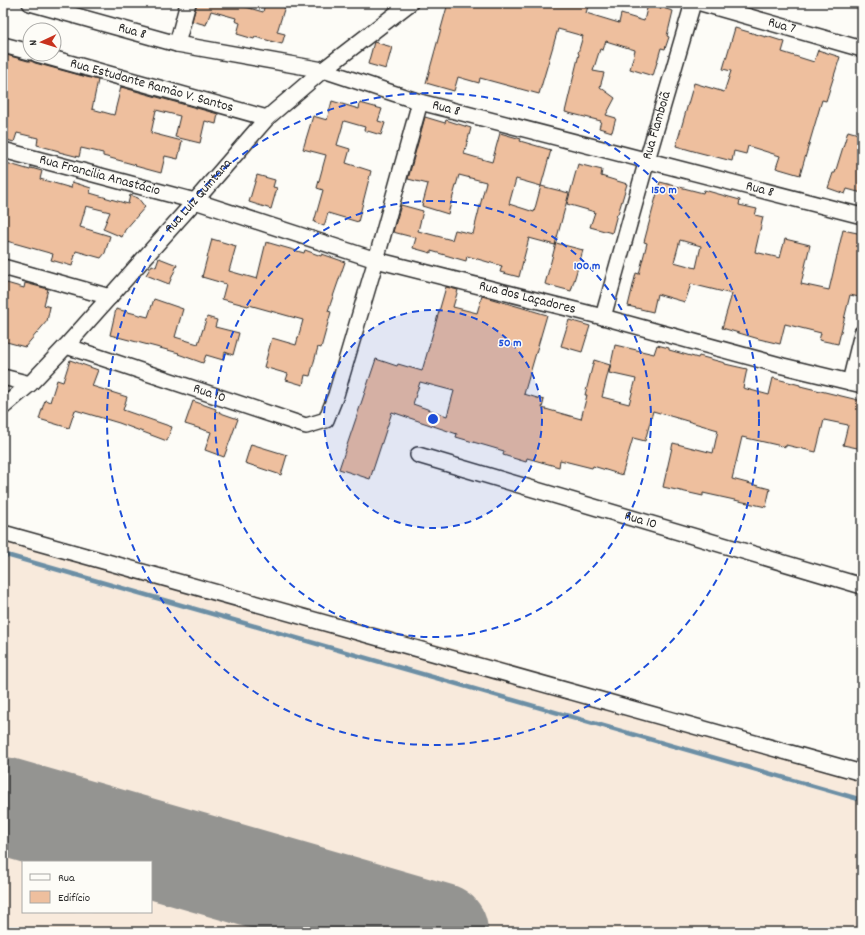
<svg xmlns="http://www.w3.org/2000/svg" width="865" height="935" viewBox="0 0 865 935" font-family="Dekko,sans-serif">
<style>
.built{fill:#f8eadc;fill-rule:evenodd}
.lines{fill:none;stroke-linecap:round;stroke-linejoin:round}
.stream{stroke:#6c8fa5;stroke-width:4.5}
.taxiway{stroke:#949491;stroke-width:39}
.runway{stroke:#949491;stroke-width:98}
.building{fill:#eebf9e;stroke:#2b2b2b;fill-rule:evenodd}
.minor-casing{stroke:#2b2b2b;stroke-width:18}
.minor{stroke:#fdfcf7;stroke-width:15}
.ring{fill:none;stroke:#1d4ed8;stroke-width:2;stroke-dasharray:7 5}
.labels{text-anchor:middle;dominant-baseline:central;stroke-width:3;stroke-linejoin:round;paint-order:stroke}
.street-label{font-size:14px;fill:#2b2b2b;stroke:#fdfcf7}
.centre{fill:#1d4ed8;stroke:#fdfcf7;stroke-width:2}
.ring-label{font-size:12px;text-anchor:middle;font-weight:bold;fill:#1d4ed8;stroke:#fdfcf7;stroke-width:3;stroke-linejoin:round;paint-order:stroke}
</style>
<rect width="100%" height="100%" fill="#fdfcf7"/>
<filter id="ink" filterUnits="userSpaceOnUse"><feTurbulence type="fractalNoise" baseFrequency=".025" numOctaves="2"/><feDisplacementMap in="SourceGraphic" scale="8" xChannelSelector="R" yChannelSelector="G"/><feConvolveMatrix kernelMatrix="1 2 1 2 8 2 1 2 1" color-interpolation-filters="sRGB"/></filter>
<g filter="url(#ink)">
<!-- built -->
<path class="built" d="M3 524 476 655 862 766V932H3ZM23 862H151V912H23Z"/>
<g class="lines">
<!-- stream -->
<path class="stream" d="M3 554 862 800"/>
<!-- taxiway -->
<path class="taxiway" d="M321 898C333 908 340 915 342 932
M352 932C362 922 376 919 390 918"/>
<!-- runway -->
<path class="runway" d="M3 806 439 932"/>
</g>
<!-- building -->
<path class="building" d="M197 3H239V5L263 12 265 3H286L277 32 285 34 282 44 255 37 254 39 237 34 240 23 235 21 236 18 211 11 206 25 192 21Z
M448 3H490L501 6 502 3H589L586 13 619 23 621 14 644 21 648 4 673 11 667 36 669 37 665 49 661 48 653 76 630 69 635 50 606 41 603 50 600 49 593 71 604 73 600 87 615 98 606 115 616 118 612 132 599 128 601 121 565 112 579 54 578 53 583 36 558 29 539 94 480 78 479 83 458 77 454 91 426 83Z
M735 28 766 37V36L785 42 782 52 814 62 818 50 840 57 826 101 822 100 800 175 776 168 780 156 748 146 746 154 734 151 732 161 697 152 676 146 694 83 724 92 731 71 723 69Z
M374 42 392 47 386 69 368 64Z
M3 54 28 61H31L35 63 98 80 92 109 114 115 121 87 218 114 216 124 205 121 200 143 175 137 180 116 156 110 151 133 182 141 178 159 165 156 161 173 135 166 136 165 103 156V153L81 148 79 157 59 152V151L37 145 38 138 17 133 14 142 3 139Z
M332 101 359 109 360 103 382 109 378 121 385 123 381 135 364 130 365 127 344 121 337 145 350 149 346 163 371 171 358 222 328 213 324 226 314 222 323 190 317 188 326 155 303 149 313 116 327 120Z
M425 117 445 123 446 120 471 128 464 154 492 162 500 133 521 139 520 141 551 150 541 186 569 193 555 245 529 238 519 277 500 272 502 266 467 256 466 261 431 251V253L413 248 416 238 393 232 401 205 423 211 418 231 452 240 455 230 473 234 486 182 459 175 448 214 422 206 428 184 408 179ZM516 179 541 186 534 212 509 204Z
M848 131 862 135V193L847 189 845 194 828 188 833 173H835Z
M3 162 30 170 31 168 42 171 40 179 71 188 72 182 91 188 90 193 128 204 130 195 138 198 145 207 125 230 122 237 103 229 110 212 86 206 80 227 110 236 105 253 101 258 76 251 72 266 51 260 53 254 3 240Z
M578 164 602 170 601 176 627 184 618 214H617L612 233 590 227 595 212 567 204Z
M257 175 275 180 273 187 277 188 271 209 249 202Z
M660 182 703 193 704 190 740 200 739 205 757 209 755 215 763 217 755 252 780 258 785 239 810 245 801 284 829 290 843 230 862 234V282L859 297 850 295 838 344 819 340 821 333 785 324 780 344 759 339 722 328 732 294 691 284 685 302 657 294 653 312 628 306 636 273 639 274 647 243 644 242ZM680 240 701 246 696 268 674 262Z
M212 239 236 246 229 271 257 279 266 242 304 253 305 250 321 256 322 254 345 262 328 311 331 312 321 348 318 347 310 376 305 375 303 385 286 380 288 374 264 367 272 338 296 345 303 320 249 305 248 306 222 299 226 284 202 277Z
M556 243 583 250 571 291 545 284Z
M159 258 177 265 169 284 146 275 152 265 156 267Z
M3 282 24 288 25 283 48 289 44 305 50 307 47 321 25 347 3 341Z
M446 287 458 290 453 307 477 313 482 296 547 315 524 394 544 400 542 408 581 419 587 395H585L594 360 610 365 602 397 629 404 636 379 609 373 615 345 654 354 657 345 669 348V350L698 358 699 356 725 363V364L747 369 743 388 769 395 773 378 800 385V386L862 401V449L843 445 848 425 824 420 816 452 786 445V447L742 437 732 479 770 489 766 507 703 493V496L663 487 673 443 713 453 718 430 653 411 645 441 633 438 622 475 593 466 592 468 560 460 559 467 527 458 526 462 503 455 504 451 456 437 457 434 392 412 370 479 339 469 376 359 397 366 398 364 422 371ZM420 382 454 391 447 416 413 404Z
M154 299 183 309 175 337 198 344 207 317 217 320 215 327 239 333 233 355 225 352 223 360 206 355 203 363 178 354 179 353 110 335 116 309 148 317Z
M569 320 590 326 582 352 561 346Z
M70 360 98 370 92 386 127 397 123 410 172 427 167 441 119 423 75 410 69 428 39 419 45 400 50 402 57 380 63 382Z
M193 401 216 409 215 411 238 419 224 457 205 450 211 432 185 424Z
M251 444 287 455 281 475 245 463Z"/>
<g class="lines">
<!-- minor casing -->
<g class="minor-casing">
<g id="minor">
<path id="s1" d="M30 3 177 44 323 70 420 102 862 216"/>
<path id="s2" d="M701 3 862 49"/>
<path d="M177 44 188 3"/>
<path d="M3 45 30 52"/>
<path id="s3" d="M37 54 267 118"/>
<path id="s4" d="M3 150 195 201 376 260 603 317 783 366 862 385"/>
<path d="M3 267 110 297"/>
<path id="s5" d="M603 317 647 160 693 3"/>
<path id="s6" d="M66 346 306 426 326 420 336 395 376 260 420 102"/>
<path d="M3 377 30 384"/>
<path d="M850 382 862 333"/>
<path id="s7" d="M3 407 30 384 66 346 195 201 267 118 323 70 410 3"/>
<path id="s8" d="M418 455 862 586"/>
<path d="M3 533 862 773"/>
</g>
</g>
<!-- minor -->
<use href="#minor" class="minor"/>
</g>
</g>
<!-- distance rings -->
<circle cx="433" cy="419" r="109" fill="#1d4ed8" fill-opacity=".12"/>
<g class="ring">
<circle cx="433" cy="419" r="109"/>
<circle cx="433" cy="419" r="218"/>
<circle cx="433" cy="419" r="326"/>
</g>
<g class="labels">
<!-- street labels -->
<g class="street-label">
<text stroke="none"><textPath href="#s2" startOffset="84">Rua 7</textPath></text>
<text stroke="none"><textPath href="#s1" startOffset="106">Rua 8</textPath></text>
<text stroke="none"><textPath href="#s3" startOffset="119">Rua Estudante Ramão V. Santos</textPath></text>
<text stroke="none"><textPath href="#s1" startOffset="430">Rua 8</textPath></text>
<text stroke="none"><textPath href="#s5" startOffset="199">Rua Flamboiã</textPath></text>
<text stroke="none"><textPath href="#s4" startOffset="100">Rua Francilia Anastácio</textPath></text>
<text stroke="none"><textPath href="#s1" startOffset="754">Rua 8</textPath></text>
<text stroke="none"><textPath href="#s7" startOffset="288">Rua Luiz Quintana</textPath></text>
<text stroke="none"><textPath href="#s4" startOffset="545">Rua dos Laçadores</textPath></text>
<text stroke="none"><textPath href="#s6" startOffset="151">Rua 10</textPath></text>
<text stroke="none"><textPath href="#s8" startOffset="232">Rua 10</textPath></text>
</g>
</g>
<circle cx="433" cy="419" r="6" class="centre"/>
<g class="ring-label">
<text x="664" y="193">150 m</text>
<text x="587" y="269">100 m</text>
<text x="510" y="346">50 m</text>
</g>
<!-- margin -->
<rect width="865" height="935" fill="none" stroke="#fdfcf7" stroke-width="16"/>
<rect x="8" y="8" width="849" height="919" fill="none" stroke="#2b2b2b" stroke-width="1.5" filter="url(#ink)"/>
<!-- legend -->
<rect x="22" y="861" width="130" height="52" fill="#fdfcf7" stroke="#a9a8a5"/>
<rect x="30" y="874" width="20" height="6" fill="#fdfcf7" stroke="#a9a8a5"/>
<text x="58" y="881" font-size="12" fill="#2b2b2b">Rua</text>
<rect x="30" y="891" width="20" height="12" fill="#eebf9e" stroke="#a9a8a5"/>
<text x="58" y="901" font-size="12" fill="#2b2b2b">Edifício</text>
<!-- north arrow -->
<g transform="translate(42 42) rotate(266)"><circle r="19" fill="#fdfcf7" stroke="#a9a8a5"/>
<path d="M0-3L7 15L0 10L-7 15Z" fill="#c8321e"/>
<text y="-6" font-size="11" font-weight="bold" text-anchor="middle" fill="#2b2b2b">N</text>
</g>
</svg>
